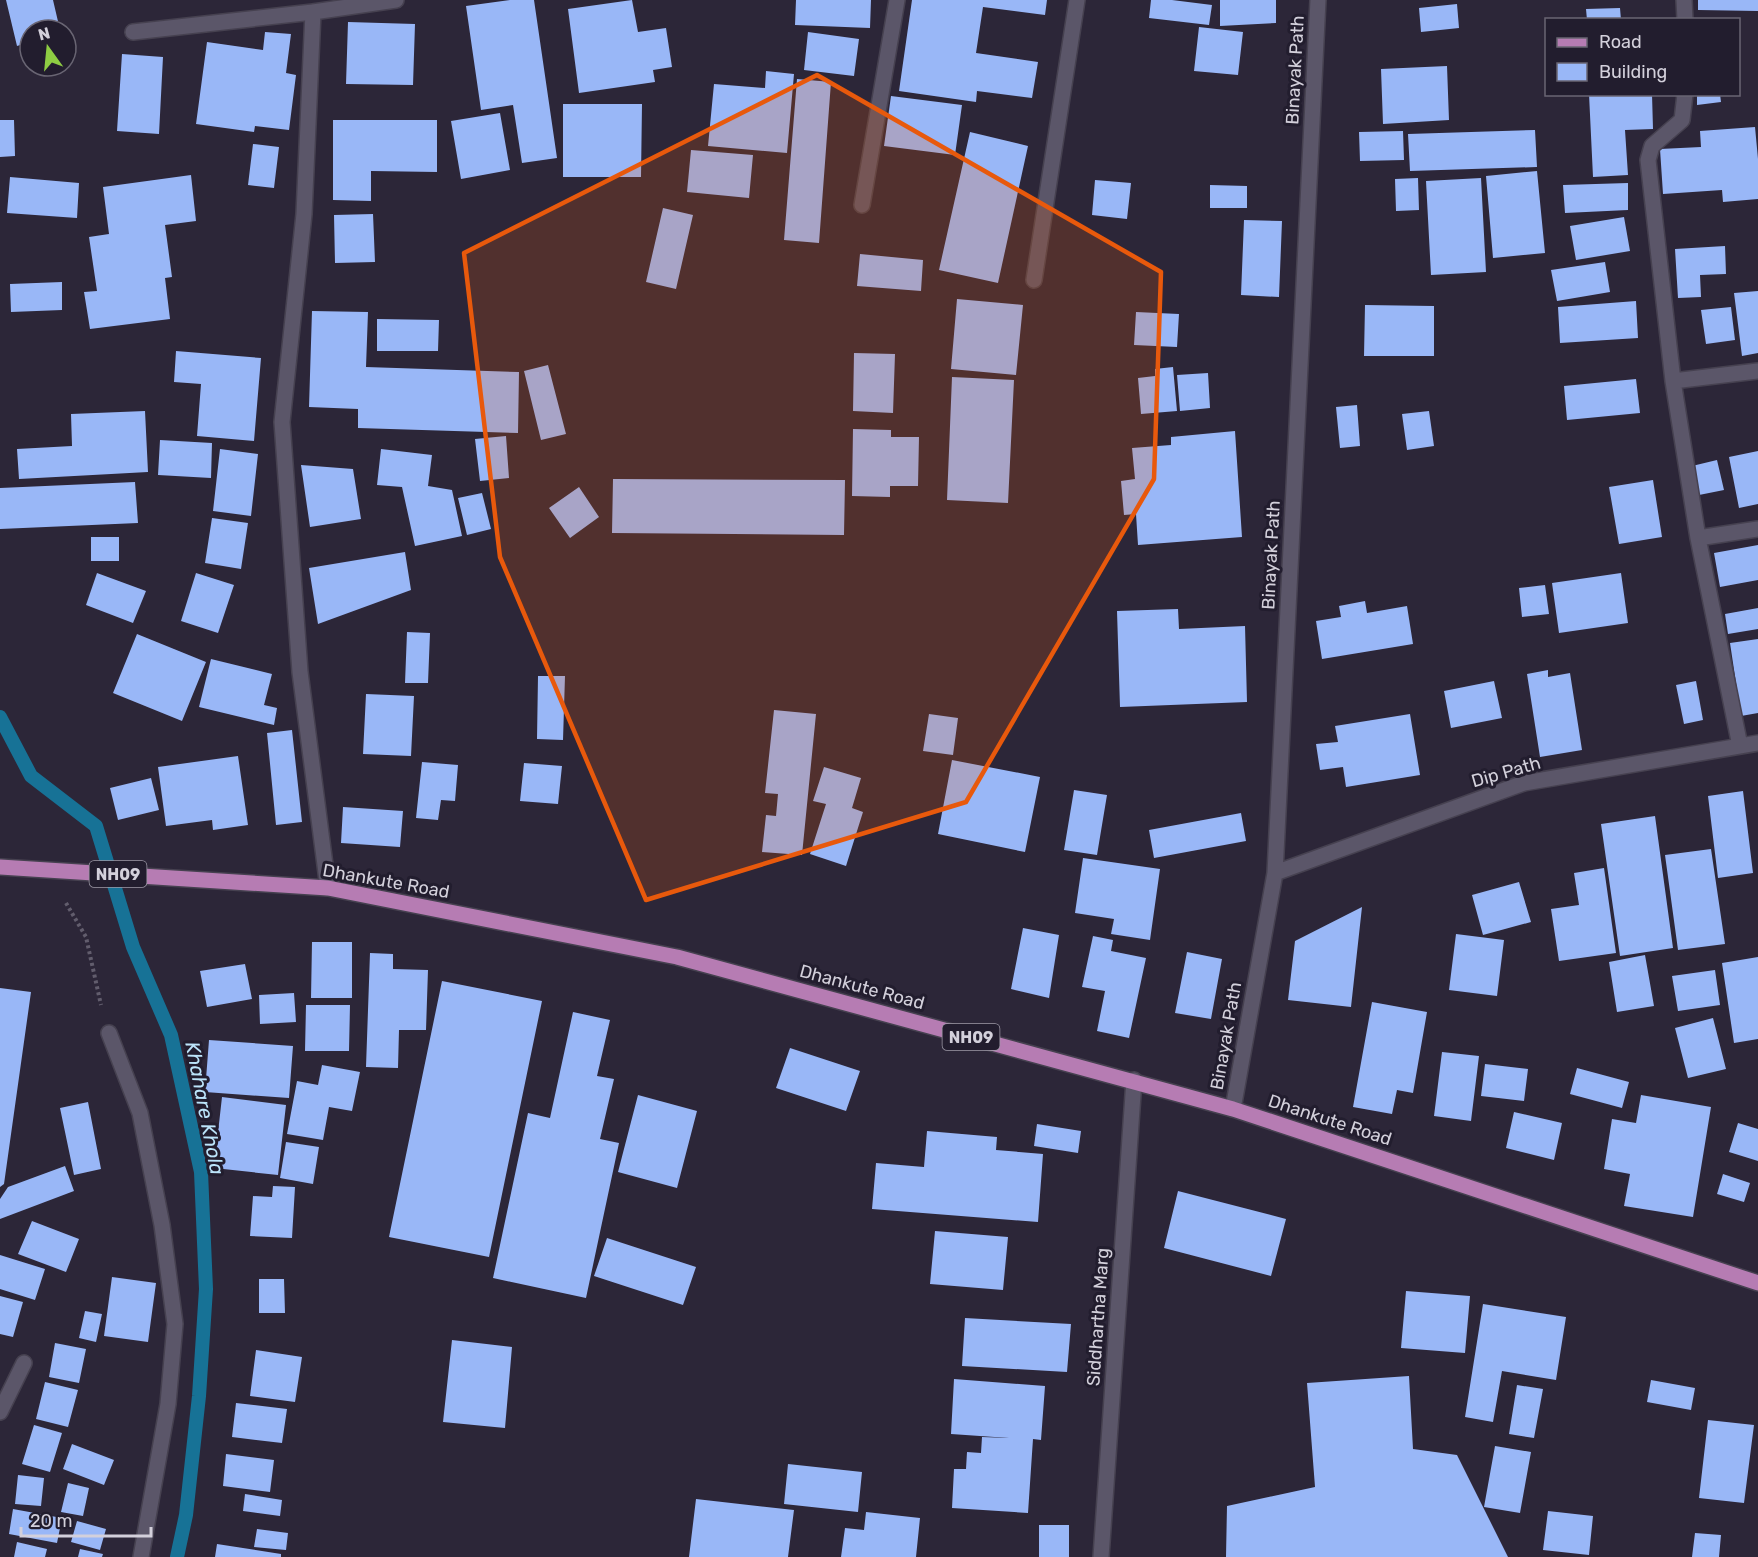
<svg xmlns="http://www.w3.org/2000/svg" width="1758" height="1557" viewBox="0 0 1758 1557" font-family="Rubik,sans-serif">
<style>
.lines{fill:none;stroke-linecap:round;stroke-linejoin:round}
.stream{stroke:#177296;stroke-width:14}
.building{fill:#99b7f7}
.minor-casing{stroke:#464150;stroke-width:18}
.primary-casing{stroke:#464150;stroke-width:18}
.path{stroke:#625d6d;stroke-width:4;stroke-dasharray:3 3;stroke-linecap:butt}
.minor{stroke:#5b5669;stroke-width:15}
.primary{stroke:#b67cb3;stroke-width:15}
.marked{fill:#e8590c;fill-opacity:0.2;stroke:#e8590c;stroke-width:4.5;stroke-linejoin:round}
.labels{text-anchor:middle;dominant-baseline:central;stroke-width:6;stroke-linejoin:round;paint-order:stroke}
.shield{fill:#221d2e;stroke:#9e9aa7;stroke-width:1.5}
.shield-label{font-size:16px;font-weight:bold;fill:#d3d0db}
.street-label{font-size:18px;fill:#d3d0db;stroke:#221d2e}
.water-label{font-size:20px;font-style:italic;fill:#bce4fa;stroke:#221d2e}
</style>
<rect width="100%" height="100%" fill="#2c2638"/>
<g class="lines">
<!-- stream -->
<path class="stream" d="M0 717 31 776 96 826 133 947 171 1035 201 1172 206 1289 199 1396 186 1515 177 1557"/>
</g>
<!-- building -->
<path class="building" d="M6 0H53L60 30H30V42L17 46Z
M510 0H534L557 158 522 163 513 105 481 110 466 6Z
M632 0 638 32 666 28 672 67 653 70 655 82 579 93 568 9Z
M796 0H871L870 28 795 25Z
M912 0H1047L1045 15 983 7 976 53 1038 62 1032 98 977 91 976 102 899 91Z
M1151 0H1172L1212 5 1209 25 1149 18Z
M1220 0H1276V23L1220 26Z
M1698 0H1758V11L1698 10Z
M1457 4 1459 28 1421 32 1419 8Z
M1620 8 1621 20H1587L1586 9Z
M348 22 415 24 413 85 346 84Z
M1199 27 1243 32 1238 75 1194 71Z
M265 32 291 34 286 73 296 75 289 130 255 126 254 132 196 124 207 42 263 50Z
M808 32 859 39 854 76 804 70Z
M122 54 163 57 159 134 117 131Z
M1447 66 1449 120 1383 124 1381 69Z
M766 71 794 74 787 153 708 146 714 84 765 88Z
M797 79 831 82 819 243 784 240Z
M1589 94H1652L1653 129 1625 130 1628 175 1593 177Z
M1697 94H1720L1721 102 1697 105Z
M891 96 962 105 955 155 884 146Z
M563 104H642L641 177H563Z
M500 113 510 170 461 179 451 121Z
M0 120H14L15 156 0 157Z
M333 120H437V172L371 171V201L333 200Z
M1755 127 1758 159V199L1723 202 1722 190 1663 194 1660 149 1701 147 1700 131Z
M1535 130 1537 167 1410 171 1408 134Z
M1403 131 1404 160 1360 161 1359 132Z
M970 132 1028 146 998 283 939 270Z
M253 144 279 147 274 188 248 185Z
M691 150 753 155 749 198 687 192Z
M1537 171 1545 253 1493 258 1486 176Z
M191 175 196 221 165 225 172 277 165 278 170 319 90 329 84 292 97 291 89 237 109 234 103 187Z
M10 177 79 183 77 218 7 213Z
M1418 178 1419 210 1396 211 1395 179Z
M1481 178 1486 272 1431 275 1426 181Z
M1095 180 1131 183 1127 219 1092 215Z
M1628 183V210L1565 213 1563 185Z
M1210 185 1247 186V208H1210Z
M663 208 693 215 676 289 646 282Z
M373 214 375 262 335 263 334 215Z
M1624 217 1630 251 1576 260 1570 226Z
M1244 220 1282 221 1279 297 1241 295Z
M1725 246 1726 274 1700 275 1701 297 1678 298 1675 249Z
M860 254 923 260 921 291 857 286Z
M1605 262 1610 292 1557 301 1551 270Z
M62 282V310L11 312 10 284Z
M1758 291V353L1742 356 1734 293Z
M957 299 1023 305 1016 375 951 369Z
M1636 301 1638 338 1560 343 1558 307Z
M1365 305 1434 306V356H1364Z
M1731 307 1735 340 1706 344 1701 310Z
M312 311 368 312 366 367 519 372 518 433 358 428V409L309 407Z
M1136 312 1179 314 1177 347 1134 345Z
M377 319 439 320 438 351H377Z
M176 351 261 358 254 441 197 436 201 384 174 382Z
M854 353 895 354 893 413 853 411Z
M548 365 566 434 541 440 524 371Z
M1173 367 1177 411 1141 414 1138 378 1155 376V369Z
M1208 373 1210 408 1180 411 1177 375Z
M952 377 1014 380 1008 503 947 500Z
M1636 379 1640 413 1567 420 1564 386Z
M1357 405 1360 446 1340 448 1336 407Z
M145 411 148 472 19 479 17 449 72 446 71 414Z
M1429 411 1434 446 1407 450 1402 414Z
M853 429 891 430V437H919L918 486H890V497L852 496Z
M1235 431 1242 537 1138 545 1136 514 1124 515 1121 481 1135 479 1132 448 1171 445V437Z
M506 436 509 478 480 481 475 439Z
M160 440 212 443 211 478 158 475Z
M220 449 258 454 251 516 213 511Z
M381 449 432 455 428 486 452 490 462 536 415 546 402 487 377 485Z
M1758 451V504L1739 508 1729 457Z
M1717 460 1724 490 1699 495 1692 466Z
M301 465 353 469 361 519 310 527Z
M613 479 845 480 844 535 612 533Z
M1653 480 1662 537 1619 544 1609 487Z
M135 482 138 523 0 529V488Z
M579 487 599 517 570 538 549 508Z
M482 493 491 529 467 535 458 498Z
M212 518 248 523 241 569 205 563Z
M91 537H119V561H91Z
M1758 545V580L1720 587 1714 553Z
M405 552 411 590 318 624 309 568Z
M97 573 146 591 133 623 86 605Z
M196 573 234 585 218 633 181 621Z
M1621 573 1628 623 1559 633 1552 583Z
M1545 585 1549 614 1522 617 1519 588Z
M1365 601 1367 613 1407 606 1413 644 1322 659 1316 621 1341 617 1339 606Z
M1758 608V629L1728 634 1725 614Z
M1178 609 1179 629 1245 626 1247 702 1120 707 1117 611Z
M407 632 430 633 428 683H405Z
M137 634 206 662 182 721 113 693Z
M1758 639V713L1741 716 1730 643Z
M211 659 272 674 264 705 277 708 274 725 199 707Z
M1548 670V677L1570 673 1582 750 1540 757 1527 674Z
M538 676H565L563 740 537 739Z
M1494 681 1502 718 1451 728 1444 691Z
M1696 681 1703 720 1684 724 1676 685Z
M366 694 414 696 411 756 363 754Z
M774 710 816 714 802 855 762 852 766 815 776 816 778 794 765 793Z
M929 714 958 718 953 755 923 751Z
M1410 714 1420 775 1346 787 1343 767 1320 770 1316 744 1338 742 1335 726Z
M292 730 302 822 276 825 267 733Z
M238 756 248 825 213 830 212 820 166 826 158 767Z
M952 760 1040 777 1025 852 938 834Z
M422 762 458 765 455 801 441 800 438 820 416 818Z
M524 763 562 766 558 804 520 801Z
M824 767 861 778 852 808 863 812 846 866 810 854 826 804 813 801Z
M151 778 159 810 118 820 110 788Z
M1074 790 1107 795 1097 855 1064 850Z
M1743 791 1753 873 1718 878 1708 796Z
M343 807 403 811 400 847 341 843Z
M1241 813 1246 841 1154 858 1149 830Z
M1655 816 1673 948 1620 956 1601 824Z
M1711 849 1725 944 1678 950 1665 855Z
M1083 858 1160 869 1150 940 1111 934 1114 919 1075 913Z
M1604 868 1616 953 1559 961 1551 909 1579 905 1574 873Z
M1519 882 1531 922 1483 935 1472 895Z
M1362 907 1351 1007 1288 1000 1295 941Z
M1023 928 1059 935 1049 998 1011 989Z
M1456 934 1504 940 1497 996 1449 990Z
M1093 936 1113 940 1111 951 1146 958 1129 1038 1097 1031 1105 991 1082 987Z
M312 942H352V998H311Z
M1187 952 1222 959 1211 1019 1175 1013Z
M370 953 393 954V969L428 970 426 1030H399L398 1068 366 1067Z
M1645 955 1654 1006 1617 1012 1609 962Z
M1758 957V1039L1734 1043 1722 963Z
M245 964 252 999 207 1007 200 971Z
M1715 970 1720 1005 1678 1011 1672 976Z
M442 981 542 1001 489 1257 389 1237Z
M0 988 31 992 4 1184 0 1187Z
M294 993 296 1022 260 1024 259 995Z
M1372 1002 1427 1012 1413 1093 1397 1090 1392 1114 1353 1107Z
M306 1005H350L349 1051H305Z
M573 1012 610 1020 597 1076 614 1079 600 1139 619 1143 586 1298 493 1278 528 1113 550 1118Z
M1713 1018 1726 1069 1688 1078 1675 1028Z
M209 1040 293 1046 289 1098 205 1092Z
M790 1048 860 1071 846 1111 776 1088Z
M1442 1052 1479 1056 1471 1121 1434 1116Z
M1485 1064 1528 1069 1524 1101 1481 1096Z
M322 1065 360 1072 352 1111 329 1107 323 1140 287 1134 297 1081 318 1085Z
M1577 1068 1629 1082 1622 1108 1570 1094Z
M638 1095 697 1111 677 1188 618 1172Z
M1641 1095 1711 1107 1693 1217 1624 1206 1630 1174 1604 1169 1612 1119 1636 1123Z
M222 1097 286 1105 278 1175 214 1168Z
M88 1102 101 1169 74 1175 60 1108Z
M1514 1112 1562 1123 1554 1160 1506 1148Z
M1738 1123 1758 1129V1161L1729 1152Z
M1037 1124 1081 1131 1078 1153 1034 1146Z
M927 1131 997 1137 996 1150 1043 1154 1038 1222 872 1209 876 1163 924 1167Z
M286 1142 319 1147 313 1184 280 1178Z
M65 1166 74 1191 0 1219V1199L8 1187Z
M1723 1174 1750 1183 1744 1202 1717 1194Z
M273 1186 295 1187 292 1238 250 1236 253 1196 272 1197Z
M1178 1191 1286 1219 1271 1276 1164 1248Z
M32 1221 79 1239 66 1272 18 1254Z
M935 1231 1008 1237 1003 1290 930 1284Z
M607 1238 696 1267 683 1305 594 1276Z
M0 1255 45 1269 35 1300 0 1289Z
M112 1277 156 1283 148 1342 104 1336Z
M259 1279H284L285 1313H259Z
M1406 1291 1470 1296 1465 1353 1401 1348Z
M0 1296 23 1302 13 1337 0 1334Z
M1483 1304 1566 1317 1556 1380 1502 1371 1493 1422 1465 1417Z
M85 1311 102 1314 96 1342 79 1338Z
M965 1318 1071 1324 1067 1372 962 1366Z
M452 1340 512 1347 505 1428 443 1422Z
M55 1343 86 1349 79 1383 49 1377Z
M256 1350 302 1357 295 1402 250 1396Z
M1409 1376 1413 1449 1457 1455 1508 1557H1226L1227 1506 1315 1487 1307 1383Z
M954 1379 1045 1386 1041 1440 1033 1439 1028 1513 952 1508 954 1469H966L967 1452 981 1453 982 1437 1009 1438 951 1434Z
M1651 1380 1695 1388 1691 1410 1647 1402Z
M45 1382 78 1390 68 1427 36 1419Z
M1517 1385 1543 1389 1534 1438 1509 1434Z
M236 1403 287 1409 282 1443 232 1437Z
M1708 1420 1754 1425 1744 1503 1699 1498Z
M34 1425 62 1433 50 1472 22 1464Z
M72 1444 114 1460 104 1485 63 1469Z
M1495 1446 1531 1452 1520 1513 1484 1507Z
M226 1454 274 1460 270 1492 223 1486Z
M788 1464 862 1472 858 1512 784 1504Z
M18 1475 44 1478 41 1506 15 1504Z
M68 1483 89 1488 83 1516 61 1512Z
M245 1494 282 1500 280 1516 243 1511Z
M696 1499 794 1510 788 1557H689Z
M13 1509 62 1518 57 1543 9 1534Z
M1548 1511 1593 1516 1589 1555 1543 1550Z
M866 1512 920 1518 916 1557H841L845 1528 864 1530Z
M77 1521 106 1529 100 1550 71 1542Z
M1039 1525H1069V1557H1039Z
M257 1529 288 1533 286 1550 254 1547Z
M1695 1533 1721 1535 1719 1557H1692Z
M17 1542 47 1549 45 1557H14Z
M217 1544 281 1554V1557H215Z
M80 1549 103 1554 102 1557H78Z"/>
<g class="lines">
<!-- minor casing -->
<g class="minor-casing">
<path id="minor" d="M1684 0 1685 20
M133 32 313 12
M1685 94 1682 120 1652 146 1648 160 1673 381 1698 538 1740 746
M862 205 897 0
M1034 280 1077 0
M1673 381 1758 371
M1698 538 1758 529
M1275 873 1524 783 1758 743
M328 888 300 672 282 422 304 214 313 12 396 0
M109 1033 140 1113 162 1225 175 1324 168 1404 141 1557
M1233 1109 1275 873 1318 0
M0 1412 24 1363
M1101 1557 1134 1080"/>
</g>
<!-- primary casing -->
<g class="primary-casing">
<path id="primary" d="M0 867 328 888 677 957 1233 1109 1758 1283"/>
</g>
<!-- path -->
<path class="path" d="M66 903 86 937 101 1005"/>
<!-- minor -->
<use href="#minor" class="minor"/>
<!-- primary -->
<use href="#primary" class="primary"/>
</g>
<!-- marked area -->
<path class="marked" d="M817 75 1161 272 1154 479 966 802 646 900 500 557 464 253Z"/>
<g class="labels">
<!-- shield labels -->
<g class="shield">
<rect x="89.5" y="861" width="57" height="26" rx="4.5"/>
<rect x="942.5" y="1024" width="57" height="26" rx="4.5"/>
</g>
<g class="shield-label">
<text x="118" y="874">NH09</text>
<text x="971" y="1037">NH09</text>
</g>
<!-- street labels -->
<g class="street-label">
<text transform="translate(1295 70) rotate(-87)">Binayak Path</text>
<text transform="translate(1271 555) rotate(-87)">Binayak Path</text>
<text transform="translate(1506 772) rotate(-16)">Dip Path</text>
<text transform="translate(386 881) rotate(10)">Dhankute Road</text>
<text transform="translate(862 987) rotate(15)">Dhankute Road</text>
<text transform="translate(1226 1036) rotate(-80)">Binayak Path</text>
<text transform="translate(1330 1120) rotate(18)">Dhankute Road</text>
<text transform="translate(1098 1317) rotate(-86)">Siddhartha Marg</text>
</g>
<!-- water labels -->
<g class="water-label">
<text transform="translate(205 1108) rotate(79)">Khahare Khola</text>
</g>
</g>
<!-- legend -->
<rect x="1545" y="18" width="195" height="78" fill="#221d2e" stroke="#696573" stroke-width="1.5"/>
<rect x="1557" y="38" width="30" height="9" fill="#b67cb3" stroke="#696573" stroke-width="1.5"/>
<text x="1599" y="48" font-size="18" fill="#d3d0db">Road</text>
<rect x="1557" y="63" width="30" height="18" fill="#99b7f7" stroke="#696573" stroke-width="1.5"/>
<text x="1599" y="78" font-size="18" fill="#d3d0db">Building</text>
<!-- north arrow -->
<g transform="translate(48 48) rotate(345)"><circle r="28" fill="#221d2e" stroke="#696573" stroke-width="1.5"/>
<path d="M0-4.5L10 22L0 15L-10 22Z" fill="#8ecd43"/>
<text y="-9" font-size="16" font-weight="bold" text-anchor="middle" fill="#d3d0db">N</text>
</g>
<!-- scale -->
<path d="M21 1527v9h130v-9" fill="none" stroke="#d3d0db" stroke-width="3"/>
<text x="30" y="1527" font-size="18" fill="#d3d0db" stroke="#221d2e" stroke-width="4.5" paint-order="stroke">20 m</text>
</svg>
